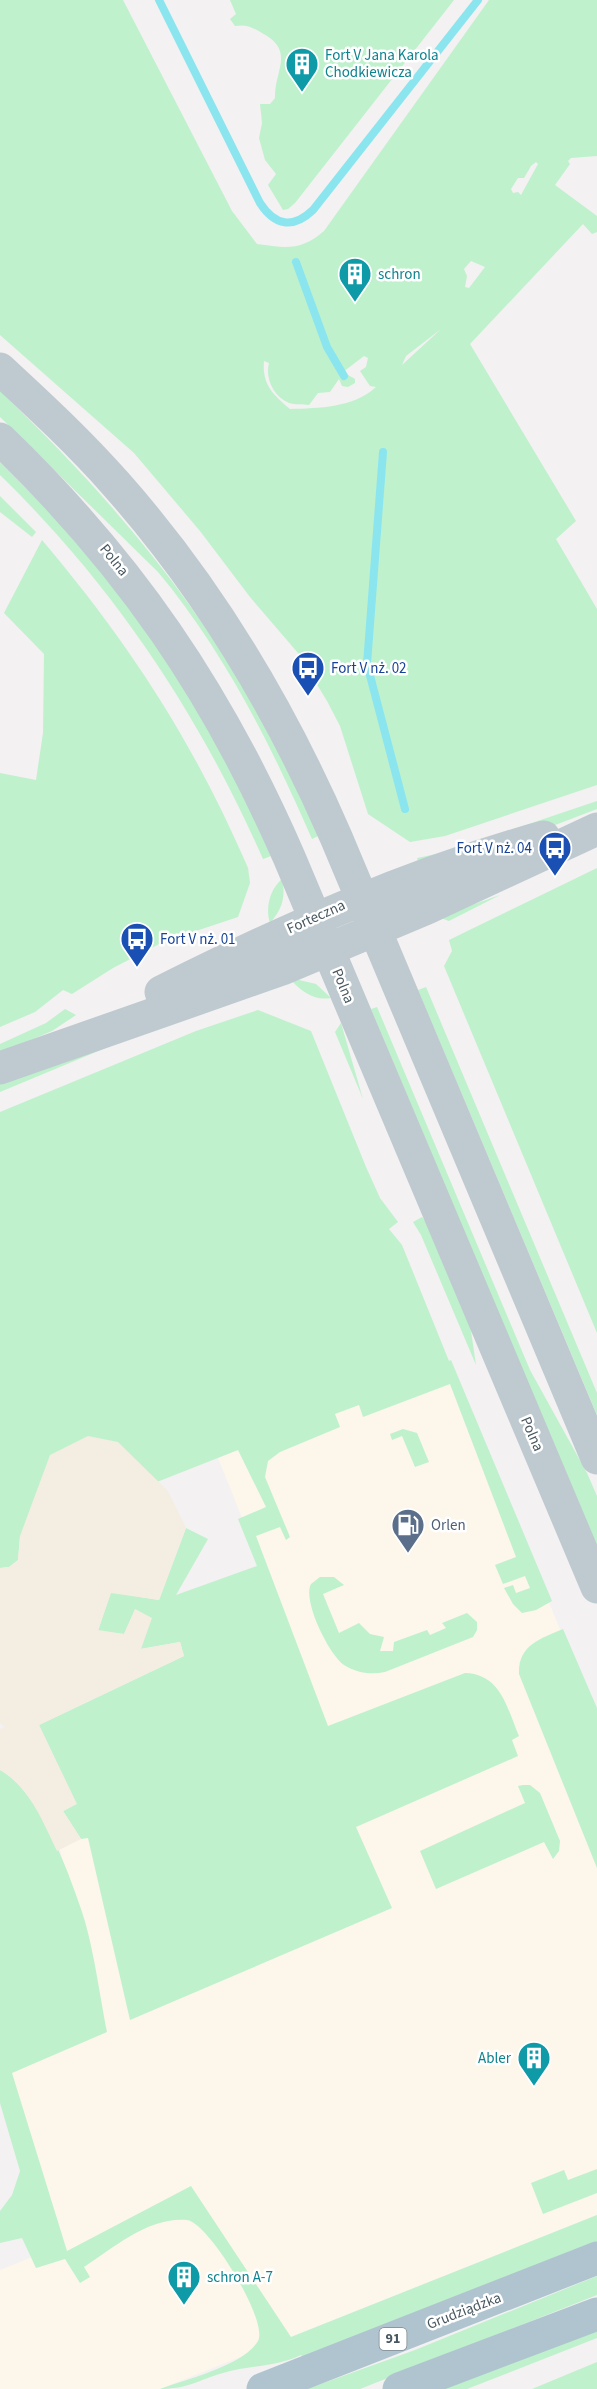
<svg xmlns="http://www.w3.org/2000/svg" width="597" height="2389" viewBox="0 0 597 2389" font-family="'Source Sans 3',sans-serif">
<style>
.commercial{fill:#fdf6eb}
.green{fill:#bff1cd;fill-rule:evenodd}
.sand{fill:#f4ede2}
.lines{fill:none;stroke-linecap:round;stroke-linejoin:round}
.stream{stroke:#8be5ef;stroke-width:8}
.minor{stroke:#becad0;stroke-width:33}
.major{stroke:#b0c4d0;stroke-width:33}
.labels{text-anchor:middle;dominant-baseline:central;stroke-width:5;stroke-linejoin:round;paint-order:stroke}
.shield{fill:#fff;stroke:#7f898f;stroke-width:1.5}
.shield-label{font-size:14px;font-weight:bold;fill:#48575f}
.culture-label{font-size:15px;fill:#0d838f;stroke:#fff;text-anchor:start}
.street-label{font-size:15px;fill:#48575f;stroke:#fff}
.transit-label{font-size:15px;fill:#164399;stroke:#fff;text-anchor:start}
.service-label{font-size:15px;fill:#4e5e75;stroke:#fff;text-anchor:start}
</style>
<rect width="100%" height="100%" fill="#f3f1f1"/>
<!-- commercial -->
<path class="commercial" d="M449 1362 597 1718V2215L160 2389H0V2270L62 2245 7 2071 100 2031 51 1808 317 1704 218 1458Z"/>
<!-- green -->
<path class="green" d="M0 0H123L232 211 257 244C286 248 301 251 324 231L489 0H597V156L571 158 568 161 570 164 555 185 597 216V232L592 234 583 224 470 344 576 521 556 539 597 609V785L445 836 410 842 368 814 340 726 327 701 298 653 250 597 200 531 134 453 0 335ZM536 162 538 164 521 195 518 192 513 193 511 189 518 178H524L531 166ZM471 261 485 267 469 288 465 287 467 276 464 269ZM441 329 402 365 406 356ZM364 356 368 358 366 367 360 371 370 386 376 387C353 408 319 408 290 409 272 394 262 384 264 361L269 363C265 378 273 396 289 403 295 405 303 404 309 405L318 393 330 392 339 379 342 386 348 387 355 383V379L343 372Z
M230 0H454L295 203 288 209 283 210 268 185 276 174 265 160 259 138 262 123 260 104H270L275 98C274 71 296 51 262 33 252 27 246 24 235 26L230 19 236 14Z
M0 391C139 524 244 658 318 836L312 839C271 745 224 651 158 572L0 417Z
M0 462C88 548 170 646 226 757 243 789 256 823 271 856L263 859C199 714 114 586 0 475Z
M0 496 36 532 32 537 0 512Z
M42 540C130 644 194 743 248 868L250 883 238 917 163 942 113 968 72 994 63 990 35 1012 0 1027V773L36 780 43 733 44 654 4 613Z
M597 801V809L550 827 418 863 417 858 446 852Z
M597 868V1333L444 966 452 951 449 940Z
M282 879C286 898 282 909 270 923 265 908 270 889 282 879Z
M500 895 449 921 438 917Z
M299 980 316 984 331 998C315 1001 302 992 292 981Z
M426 987 597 1393V1415L418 990Z
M377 1007 530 1370 587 1473 597 1496V1548L371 1009Z
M65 1009 76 1015 52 1031 0 1053V1044L46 1023Z
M258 1010 311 1031 366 1167 380 1198 398 1222 389 1229 402 1245 449 1361 451 1360 552 1601 536 1610 522 1613 513 1604 504 1588 513 1585 516 1593 530 1588 525 1576 503 1584 495 1565 516 1557 450 1384 363 1417 359 1405 335 1414 340 1427 280 1452 268 1461 265 1477 290 1537 286 1540 280 1527 256 1536 328 1726 465 1673C501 1674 507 1708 519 1736L512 1740 518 1756 356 1827 392 1908 130 2020 88 1838 81 1839 63 1811 76 1804 39 1725 184 1656 180 1642 140 1649 135 1610 124 1634 98 1631 111 1592 159 1600 186 1528 208 1539 176 1595 257 1566 238 1519 266 1507 238 1450 20 1536 18 1560 9 1567 0 1568V1112L196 1031Z
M192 1012 0 1092V1084Z
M341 1023 363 1099 335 1032Z
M422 1217 429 1226 470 1324 476 1365 421 1235 413 1222Z
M403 1429 417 1433 429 1462 415 1467 402 1436 392 1440 390 1434Z
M320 1577H334L344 1585 323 1594 339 1633 359 1623 370 1634 384 1637 380 1651H393L394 1642 427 1630 430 1635 446 1628 442 1623 467 1613 477 1622V1630L473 1637 385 1672C370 1675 357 1673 344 1665 329 1655 302 1600 311 1584Z
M563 1629 597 1708V1868L519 1674C518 1645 540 1639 563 1629Z
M0 1770C38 1791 66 1865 80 1906 93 1942 99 1992 107 2032L12 2073 67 2251 191 2186 291 2337 597 2215V2242L304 2358 301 2355C277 2367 249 2365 223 2373 198 2380 188 2389 160 2389 186 2379 243 2366 258 2341 269 2321 208 2222 187 2220 148 2217 115 2247 84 2267L90 2277 80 2283 65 2259 36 2268 22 2238 0 2243V2211L12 2195 20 2171 0 2103Z
M523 1785H530L540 1793 560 1841 559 1851 553 1859 544 1842 436 1889 420 1851 525 1803 518 1786Z
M597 2169V2193L543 2214 531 2183 564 2170 568 2180Z
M597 2276V2295L360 2389H307L415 2350Z
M597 2325V2338L467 2389H434Z
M597 2362V2389H532Z"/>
<!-- sand -->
<path class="sand" d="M88 1436 118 1442 168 1491 186 1528 159 1600 111 1593 98 1630 124 1634 135 1609 152 1618 141 1649 180 1642 184 1656 39 1725 77 1804 63 1811 81 1839 57 1851C43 1822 29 1786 0 1770V1729L5 1727 0 1723V1568L9 1567 18 1560 20 1536 50 1455Z"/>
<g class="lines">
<!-- stream -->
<path class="stream" d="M159 0 260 203C275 226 293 229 313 210L478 0
M296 262 327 347 344 376
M383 452 367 664 405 809"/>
<!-- minor -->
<path class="minor" d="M0 369C40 406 80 443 116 484 210 590 280 708 336 837L597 1458
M0 439C130 564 217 692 289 857L597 1587
M161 992C285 930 409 874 544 837
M0 1068 282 969 427 908 597 829"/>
<!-- major -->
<path class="major" d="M263 2389 597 2258
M399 2389 597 2314"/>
</g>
<!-- icons -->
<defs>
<g id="building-pin" transform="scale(1.725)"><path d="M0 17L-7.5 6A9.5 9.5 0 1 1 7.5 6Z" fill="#0f9aa8" stroke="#fff"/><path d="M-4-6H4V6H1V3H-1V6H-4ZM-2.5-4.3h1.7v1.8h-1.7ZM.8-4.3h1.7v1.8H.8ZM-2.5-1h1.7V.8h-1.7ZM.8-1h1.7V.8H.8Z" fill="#fff"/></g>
<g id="bus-pin" transform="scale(1.725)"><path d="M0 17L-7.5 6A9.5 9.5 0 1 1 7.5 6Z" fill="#1a4fb4" stroke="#fff"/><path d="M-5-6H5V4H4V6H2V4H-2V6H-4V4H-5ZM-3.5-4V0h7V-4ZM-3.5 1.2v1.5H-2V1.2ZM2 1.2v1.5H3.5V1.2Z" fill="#fff"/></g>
<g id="fuel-pin" transform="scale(1.725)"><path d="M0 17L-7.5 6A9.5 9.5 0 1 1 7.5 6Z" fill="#5c6f8a" stroke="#fff"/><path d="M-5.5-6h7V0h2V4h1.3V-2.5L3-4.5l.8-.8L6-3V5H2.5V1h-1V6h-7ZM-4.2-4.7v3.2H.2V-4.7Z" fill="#fff"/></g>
</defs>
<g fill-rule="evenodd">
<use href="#building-pin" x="302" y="64"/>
<use href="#building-pin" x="355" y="274"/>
<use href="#bus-pin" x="308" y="668"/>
<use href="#bus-pin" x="555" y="848"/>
<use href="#bus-pin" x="137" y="939"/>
<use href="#fuel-pin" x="408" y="1525"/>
<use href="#building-pin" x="534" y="2058"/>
<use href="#building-pin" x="184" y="2277"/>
</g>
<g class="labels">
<!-- shield labels -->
<rect class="shield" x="379.5" y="2328" width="27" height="22" rx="4.5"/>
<g class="shield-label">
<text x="393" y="2339">91</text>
</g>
<!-- culture labels -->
<g class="culture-label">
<text x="325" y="55">Fort V Jana Karola<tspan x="325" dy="17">Chodkiewicza</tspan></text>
<text x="378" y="274">schron</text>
<text x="511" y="2058" text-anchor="end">Abler</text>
<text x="207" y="2277">schron A-7</text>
</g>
<!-- street labels -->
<g class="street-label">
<text transform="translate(114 560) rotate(51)">Polna</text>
<text transform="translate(316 917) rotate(-24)">Forteczna</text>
<text transform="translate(343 986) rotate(68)">Polna</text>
<text transform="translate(532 1434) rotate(67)">Polna</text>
<text transform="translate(464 2311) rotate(-21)">Grudziądzka</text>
</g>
<!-- transit labels -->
<g class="transit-label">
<text x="331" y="668">Fort V nż. 02</text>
<text x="532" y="848" text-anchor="end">Fort V nż. 04</text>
<text x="160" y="939">Fort V nż. 01</text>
</g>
<!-- service labels -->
<g class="service-label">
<text x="431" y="1525">Orlen</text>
</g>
</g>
</svg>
